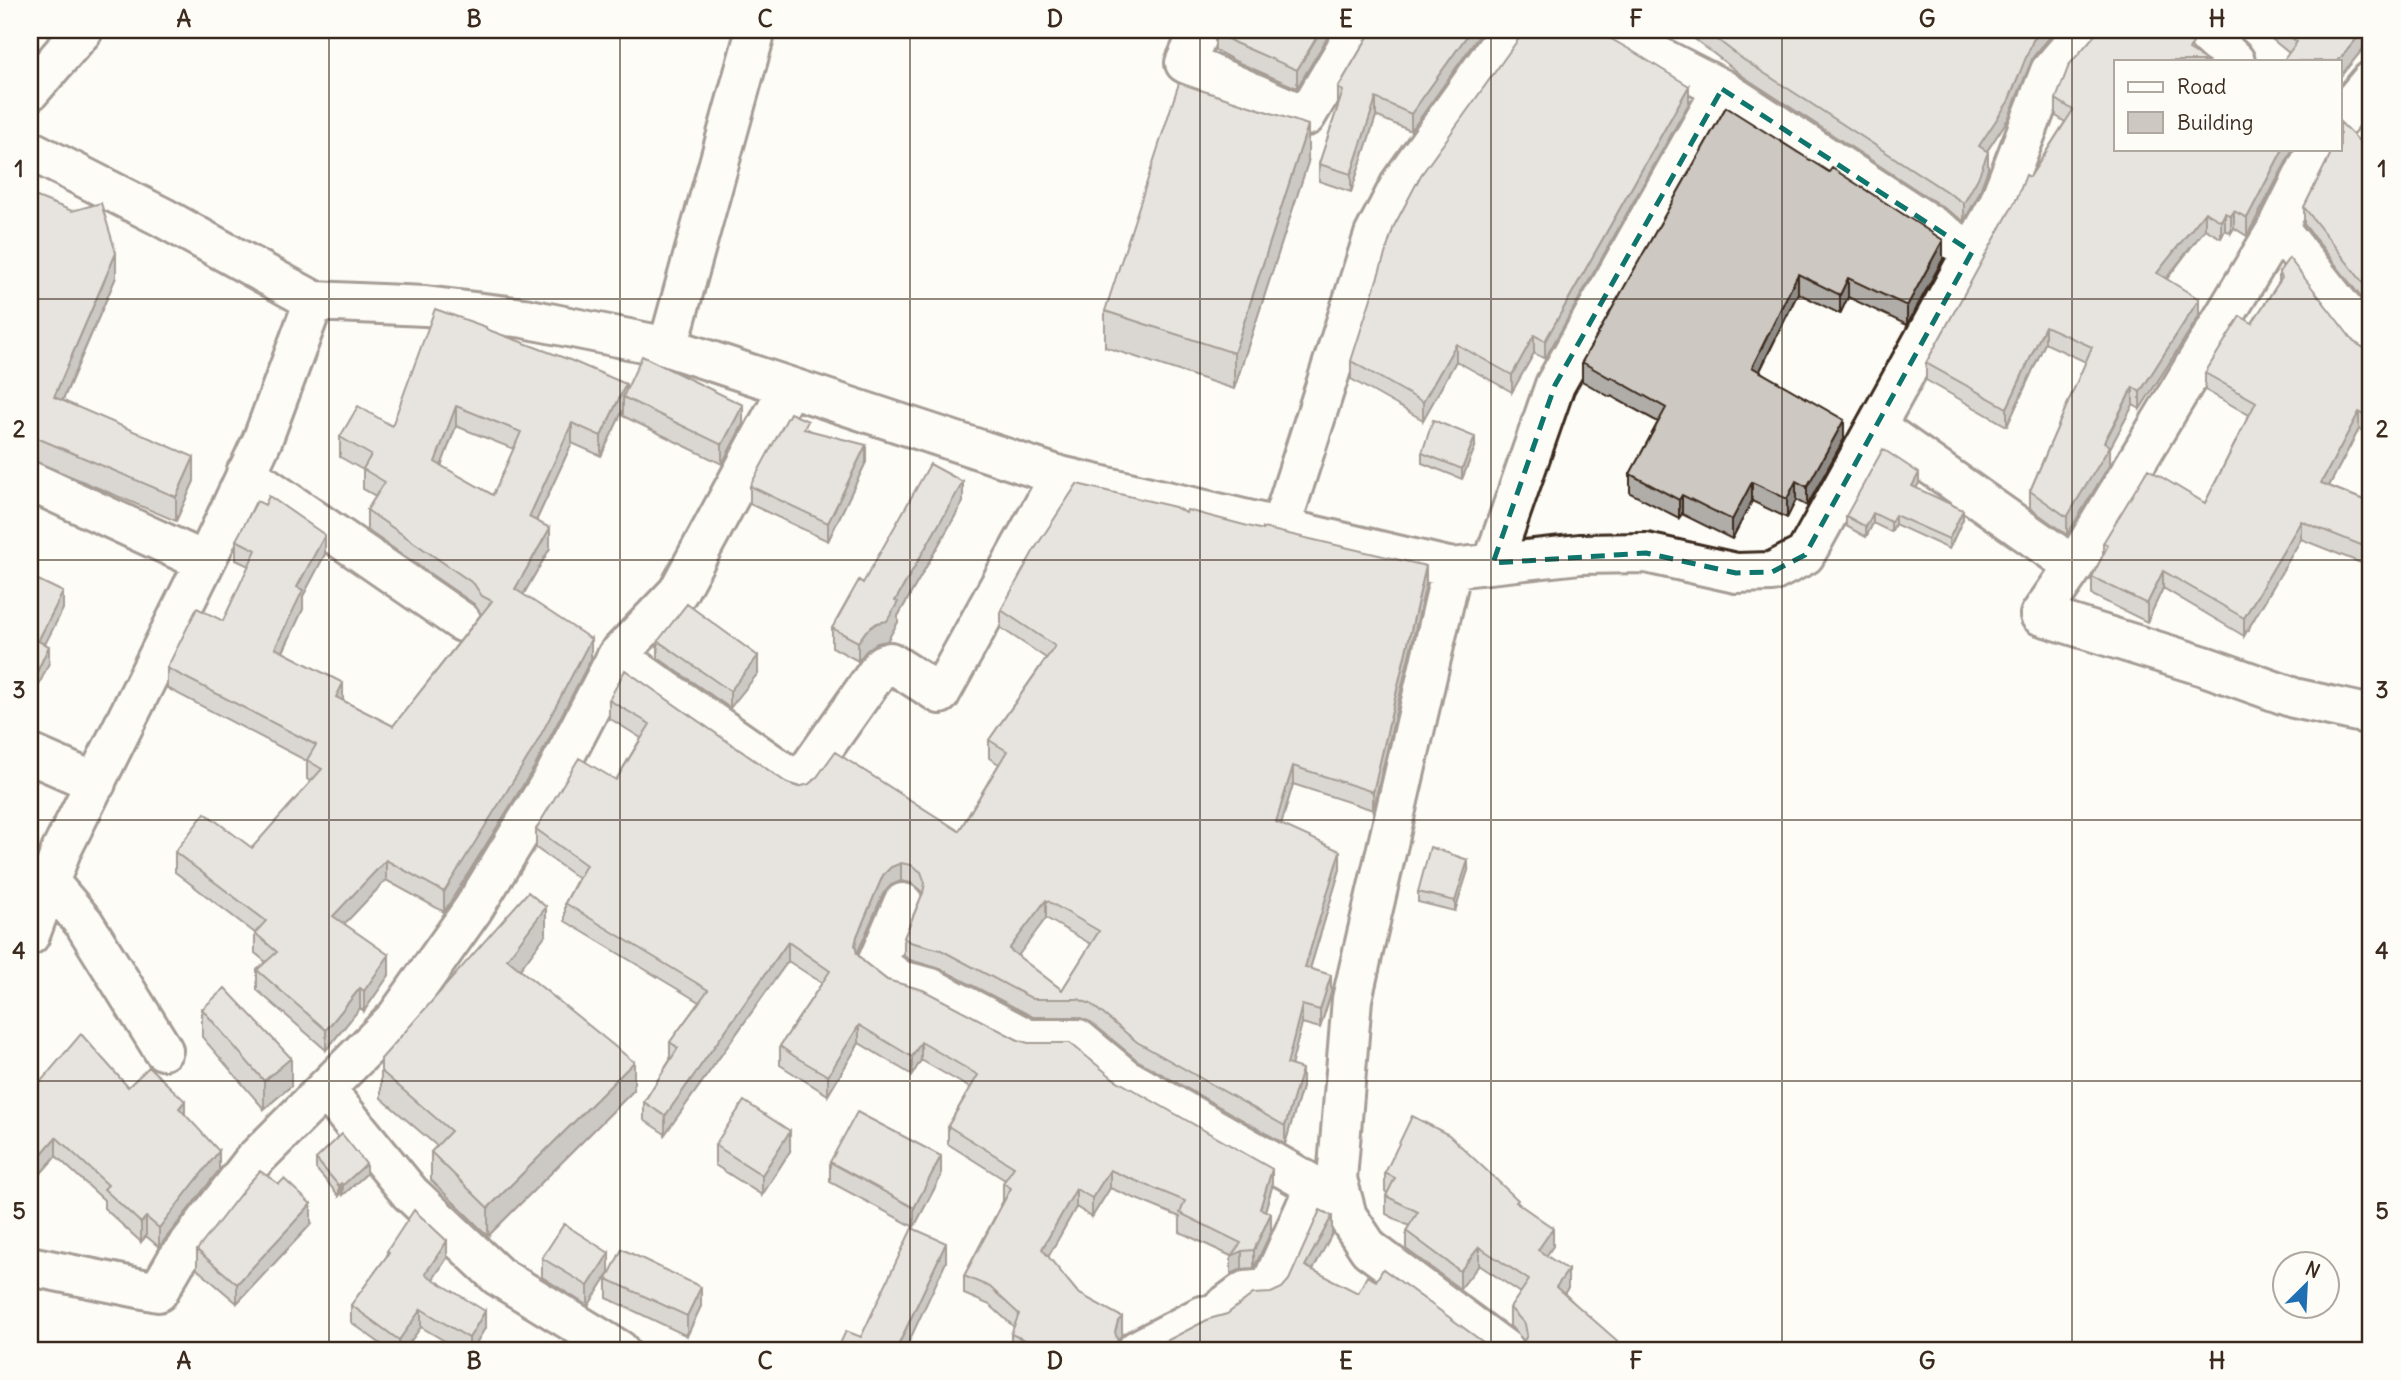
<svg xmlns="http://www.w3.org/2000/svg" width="2401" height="1380" viewBox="0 0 2401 1380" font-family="Delius,sans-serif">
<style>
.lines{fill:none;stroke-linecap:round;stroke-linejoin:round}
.minor-casing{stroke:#3b2a1e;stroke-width:44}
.minor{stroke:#fdfcf7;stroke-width:38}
.wall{fill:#b0aca7;stroke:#3b2a1e;stroke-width:2;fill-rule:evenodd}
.shaded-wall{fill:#908c88;stroke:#3b2a1e;stroke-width:2}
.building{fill:#cdc8c2;stroke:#3b2a1e;stroke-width:2;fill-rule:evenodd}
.marked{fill:none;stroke:#0f766e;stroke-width:5;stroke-dasharray:14 9;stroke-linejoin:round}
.grid{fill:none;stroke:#3b2a1e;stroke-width:2;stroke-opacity:0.55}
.neatline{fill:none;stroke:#3b2a1e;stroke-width:2.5}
.grid-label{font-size:23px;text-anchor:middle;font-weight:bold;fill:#3b2a1e}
</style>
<rect width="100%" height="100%" fill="#fdfcf7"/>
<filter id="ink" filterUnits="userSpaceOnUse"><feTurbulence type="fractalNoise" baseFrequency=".0143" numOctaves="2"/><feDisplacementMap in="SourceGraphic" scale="14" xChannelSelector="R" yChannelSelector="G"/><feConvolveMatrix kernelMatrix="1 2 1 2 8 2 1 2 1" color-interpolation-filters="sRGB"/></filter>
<g filter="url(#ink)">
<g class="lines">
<!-- minor casing -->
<g class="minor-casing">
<path id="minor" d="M1200 30 1185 63 1306 116 1357 30
M1607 30 1722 89 1972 252
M2202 30 2235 61
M30 91 83 30
M2340 118 2371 81
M2317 149 2278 227 2074 566 2040 615 2207 667 2294 698 2371 715
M30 150 162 217 314 301 425 306 524 318 668 347 1060 476 1452 568 1580 554 1646 553 1736 573 1772 572 1805 555 1998 205 2050 71 2085 30
M2278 227 2371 345
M668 347 756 30
M1877 427 2074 566
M246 473 462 622
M30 481 205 562
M1280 528 1374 235 1402 181 1510 30
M1493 563 1555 385 1722 89
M1452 568 1352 999 1337 1179 1347 1216 1369 1249 1505 1350
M617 656 678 592 788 388
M30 754 96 783
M50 883 84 923 163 1050
M903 903 877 963 900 980 931 988 1028 1039H1078L1125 1078 1315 1186 1342 1198
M30 935 61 851 211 550 262 441 314 301
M325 1089 410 1193 498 1276 619 1350
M30 1266 158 1292 176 1261 253 1161 396 1018 473 909 554 777 617 656 799 783 883 664 890 662 940 694 1060 476
M1137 1350 1202 1316 1214 1314 1245 1291 1269 1289 1315 1186"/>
</g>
<!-- minor -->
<use href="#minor" class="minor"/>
</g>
<!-- wall -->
<path class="wall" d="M1332 30 1297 88 1235 61 1215 50V32Z
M1372 30H1483L1411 131 1376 116 1351 192 1319 181V164L1338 106V88Z
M1683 30H2056L2033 57 2008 119 1987 151 1988 169 1978 196 1964 221 1744 77Z
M2261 30H2371V39L2340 77V61L2289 53Z
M2193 53 2293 149 2247 236 2234 228 2231 233 2225 230 2221 238 2205 229 2167 279 2199 316 2140 409 2133 405 2110 448V464L2067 535 2030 508V491L2086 362 2045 343 2007 426 1926 380V363L2030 177 2065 122 2056 116V99Z
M1689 103 1545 359 1534 353 1512 392 1456 361 1423 420 1351 379V361Z
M1726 107 1943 259 1907 325 1848 297 1840 314 1798 293 1760 371 1844 439 1807 506 1796 500 1787 518 1752 501 1732 539 1682 514 1679 518 1630 493V474L1658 422 1611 396 1610 397 1582 381V362Z
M2371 153V310L2304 224V207Z
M1308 162 1234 389 1105 347V311Z
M30 201 116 277 63 400 194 481 176 521 30 459Z
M2279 272 2354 342 2364 348 2371 349 2367 433 2359 429 2329 486 2371 503V567L2301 539 2244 636 2163 588 2147 622 2092 595V577L2103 556V543L2205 503 2249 415 2205 390V373L2252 323 2279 282Z
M486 330 626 391 743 424 722 464 623 416V410L601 456 572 443 536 521 550 548 523 595 591 659 535 766 444 912 386 880 344 924 389 975 364 1011 360 1008 326 1050 257 990V970L266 962 255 953V933L175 872V852L252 848 311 782 307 779V761L167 688V668L223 621 249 566 236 560V540L325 554 303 596V609L283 652 343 701 393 726 481 614 474 604 367 530V510L376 496 363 489V470L340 457V437L392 426ZM456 426 514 449 493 495 441 466Z
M808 429 866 462 828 541 750 504V486Z
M1475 447 1462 479 1422 463V453Z
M1919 483 1916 488 1963 519 1949 549 1895 524 1891 532 1873 523 1866 537 1846 526V516Z
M963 502 898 616V622L887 641 877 643 866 651 858 661 832 647V628L863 583Z
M1186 513 1426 584 1373 810 1293 784 1281 825 1340 869 1310 969 1331 993 1320 1028 1302 1023 1291 1065 1302 1087 1285 1144 1137 1060 1091 1022 1078 1017H1033L941 969 910 960 904 956V938L922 895 921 891 911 883 901 881 891 885 883 894 857 954 864 962 887 980 1018 1040 1114 1079 1272 1187 1265 1211 1271 1232 1254 1268 1242 1269 1231 1274V1256L1180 1232V1217L1110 1188 1092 1217 1076 1207 1048 1257 1078 1293 1122 1335 1118 1341 1126 1350H1011V1334L1014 1327 990 1305 964 1294V1276L1003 1201V1183L1005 1180 948 1144V1126L970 1088 921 1060 912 1075 859 1043 828 1095 794 1074 780 1065V1046L822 983 788 961 665 1134 644 1120V1102L670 1060V1042L699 1002 565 921V903L578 878 536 848V829L616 780 641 738 609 718V700L787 783 959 831 999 764 989 758V740L1046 658 1001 628V610ZM1046 918 1091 944 1062 990 1017 956Z
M2371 615V648L2370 647V617Z
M658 641 758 673 730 708 658 658Z
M1468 870 1455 911 1418 902V892Z
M546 934 520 969 634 1090 488 1236 431 1180V1152L437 1146 381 1098V1059Z
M202 1009 291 1086 264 1109 202 1037Z
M128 1087 185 1115 219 1170 159 1247 146 1236 141 1242 104 1208V1200L56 1156 32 1183 30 1181V1094Z
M715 1145 790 1151 762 1195 715 1165Z
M316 1159 366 1174 343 1195 341 1193 339 1196 316 1169Z
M830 1162 941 1176 914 1227 830 1182Z
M1385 1173 1518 1203 1553 1246 1546 1256 1568 1288 1564 1293 1621 1350 1522 1345 1524 1341 1510 1326V1308L1521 1293 1479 1265 1460 1289 1406 1249V1231L1409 1226 1386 1214V1196L1387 1193 1385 1191Z
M311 1224 237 1303 197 1269V1250Z
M387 1251 447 1258 433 1279 485 1328 472 1350H460L421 1327 404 1350H389L351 1322V1305L387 1256Z
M542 1258 609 1273 588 1306 542 1277Z
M607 1279 701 1306 687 1336 607 1298Z"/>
<!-- shaded-wall -->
<path class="shaded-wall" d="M1321 30H1332L1297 88V70Z
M1471 30H1483L1411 131V114Z
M2042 30H2056L2033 57 2008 119 1979 163V146L2033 40Z
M2364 30H2371V39L2340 77V61H2338Z
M1689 86V103L1545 359V341Z
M1376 98V116L1351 192V174Z
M1308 125V162L1234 389V353Z
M2283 149H2293L2247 236V218Z
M1988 152V169L1978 196 1964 221V203Z
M2234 211V228L2231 233V216Z
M2205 212V229L2157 290V273Z
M2225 213V230L2221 238V221Z
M1943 240V259L1907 325V306Z
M116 253V277L54 420V397Z
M1798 274V293L1752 386V367Z
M1848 278V297L1840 314V295Z
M2199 299V316L2140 409V392Z
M2045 326V343L2007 426V408Z
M1534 335V353L1512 392V375Z
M1456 344V361L1423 420V402Z
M626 384V398L623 397V410L601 456V436Z
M2133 387V405L2110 448V464L2067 535V517Z
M743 405V424L722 464V445Z
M456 406V426L435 482V462Z
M2371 409V427L2367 433V416Z
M2359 412V429L2321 501V483Z
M1844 420V439L1807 506V487Z
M572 423V443L529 536V517Z
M1475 437V447L1462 479V469Z
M866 445V462L828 541V523Z
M194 457V481L176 521V497Z
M1919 473V483L1912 496V486Z
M1796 481V500L1787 518V499Z
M963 482V502L898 616V622L887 641 877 643 866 651 858 661V642L866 631 895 601Z
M1752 482V501L1732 539V520Z
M1682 495V514L1679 518V500Z
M1963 510V519L1949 549V539Z
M1873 513V523L1866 537V527Z
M1895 515V524L1891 532V522Z
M2301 521V539L2244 636V618Z
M550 528V548L515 609V589Z
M325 535V554L303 596V609L275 668V648L297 587Z
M1426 566V584L1373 810V792Z
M2163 571V588L2147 622V604Z
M63 592V609L38 658V641Z
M591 639V659L535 766 444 912V892Z
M49 646V663L30 704V687Z
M758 656V673L730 708V691Z
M343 683V703L336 697Z
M1293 766V784L1276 841V822Z
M1340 851V869L1305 985V967Z
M386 860V880L333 936V916Z
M1468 860V870L1455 911V901Z
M901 863V881L891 885 883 894 857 954 855 945 857 936 883 875 891 867Z
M1046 900V918L1009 968V949Z
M546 907V934L507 987V959Z
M788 942V961L665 1134V1116Z
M389 955V975L364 1011V991Z
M1331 975V993L1320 1028V1010Z
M360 988V1008L326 1050V1030Z
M1302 1005V1023L1287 1082V1064Z
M859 1025V1043L828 1095V1076Z
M921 1042V1060L912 1075V1057Z
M291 1058V1086L264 1109V1081Z
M634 1062V1090L488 1236V1208Z
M1302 1069V1087L1285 1144V1126Z
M185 1101V1120L179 1108Z
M790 1131V1151L762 1195V1175Z
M56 1137V1156L32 1183V1165Z
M219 1151V1170L159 1247V1228Z
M941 1156V1176L914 1227V1208Z
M366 1164V1174L343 1195V1185Z
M1272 1169V1187L1260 1227V1209Z
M1110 1170V1188L1092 1217V1198Z
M341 1183V1193L339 1196V1186Z
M1076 1189V1207L1042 1268V1249Z
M311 1204V1224L237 1303V1284Z
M1271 1213V1232L1254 1268V1250Z
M1332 1216V1234L1305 1285V1266Z
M146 1217V1236L141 1242V1223Z
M1553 1228V1246L1538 1268V1250Z
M447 1241V1258L425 1291V1274Z
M946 1243V1262L905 1350H896Z
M1479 1247V1265L1460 1289V1271Z
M1242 1251V1269L1231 1274V1256Z
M609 1253V1273L588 1306V1286Z
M1568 1270V1288L1556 1305V1287Z
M701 1287V1306L687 1336V1316Z
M421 1309V1327L404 1350H399V1340Z
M485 1311V1328L472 1350H469V1338Z
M1122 1317V1335L1118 1339 1115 1350V1332L1118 1321Z"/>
<!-- building -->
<path class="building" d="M1216 30H1321L1297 70 1235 43 1215 32Z
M1372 30H1471L1411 114 1376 98 1351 174 1319 164 1343 91 1338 88Z
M1525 30H1595L1629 49 1689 86 1545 341 1534 335 1512 375 1456 344 1423 402 1351 361 1394 226 1421 175Z
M1705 30H2042L2033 40 2008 102 1979 146 1988 152 1978 178 1964 203 1744 60Z
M2099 30H2170L2193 43 2189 50 2207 61H2116V149H2283L2247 218 2234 211 2231 216 2225 213 2221 221 2205 212 2157 273 2199 299 2140 392 2133 387 2104 442 2110 446 2067 517 2030 491 2092 347 2045 326 2007 408 1926 363 2017 198 2026 175 2030 177 2073 110 2056 99 2069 65Z
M2282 30H2364L2338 61H2283L2297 42Z
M1179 83 1308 125 1234 353 1105 311Z
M1726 107 1829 172 1832 168 1943 240 1907 306 1848 278 1840 295 1798 274 1752 367 1844 420 1807 487 1796 481 1787 499 1752 482 1732 520 1682 495 1679 500 1630 474 1666 408 1611 377 1610 378 1582 362Z
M2340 122 2371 153V293L2304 207 2333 149H2340Z
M37 197 72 211 101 203 116 253 54 397 194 457 176 497 30 435V201Z
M2289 258 2354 342 2364 348 2371 349V409L2367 416 2359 412 2321 483 2371 503V549L2301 521 2244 618 2163 571 2147 604 2092 577 2108 545 2103 543 2148 469 2205 503 2256 402 2205 373 2240 316 2252 323 2282 278 2279 272Z
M435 309 486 327V329L570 360 626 384 601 436 572 423 529 517 550 528 515 589 591 639 535 746 444 892 386 860 333 916 389 955 364 991 360 988 326 1030 257 970 277 952 255 933 266 921 175 852 205 813 252 848 322 769 307 760 316 745 167 668 197 608 223 621 256 550 236 540 257 501 265 505 269 496 325 535 297 587 303 590 275 648 343 683 336 697 393 726 492 601 482 596 474 584 367 510 385 482 363 469 371 455 340 437 358 406 392 426ZM456 406 521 432 493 495 435 462Z
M642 356 743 405 722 445 623 397Z
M790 413 808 421 804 429 866 445 828 523 750 486Z
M1433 420 1475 437 1462 469 1422 453Z
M1883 449 1919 473 1912 486 1963 510 1949 539 1895 515 1891 522 1873 513 1866 527 1846 516Z
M930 464 963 482 895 601 898 602 887 621 877 623 866 631 858 642 832 628 859 580 863 583Z
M1077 484 1175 507 1186 513 1187 510 1263 530V528L1426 566 1373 792 1293 766 1276 822 1340 851 1305 967 1331 975 1320 1010 1302 1005 1287 1064 1302 1069 1285 1126 1137 1042 1091 1004 1078 999H1033L941 950 910 942 904 938 923 893 925 883 921 872 911 865 901 863 891 867 883 875 857 936 855 945 857 954 864 962 887 980 923 990 1018 1040 1028 1043H1070L1114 1079 1272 1169 1260 1209 1271 1213 1254 1250 1242 1251 1231 1256 1241 1243 1180 1213 1185 1201 1110 1170 1092 1198 1076 1189 1042 1249 1078 1293 1122 1317 1118 1321 1115 1332 1118 1342 1126 1350H1070L1062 1346 1060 1350H1048L1011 1334 1019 1314 990 1287 964 1276 1011 1188 1003 1183 1014 1167 948 1126 978 1075 921 1042 912 1057 859 1025 828 1076 794 1056 780 1046 830 971 788 942 665 1116 644 1102 678 1048 670 1042 708 990 565 903 586 865 536 829 579 758 616 780 650 724 609 700 625 670 787 783 798 787 809 784 817 777 835 752 959 831 1007 751 989 740 1055 646 1001 610 1034 550ZM1046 900 1099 931 1062 990 1009 949Z
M34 578 63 592 38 641 49 646 30 687V587Z
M687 604 758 656 730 691 658 641Z
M2371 615V630H2370V617Z
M1430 847 1468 860 1455 901 1418 892Z
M528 892 546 907 507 959 634 1062 488 1208 431 1152 451 1131 381 1071V1059Z
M225 988 291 1058 264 1081 202 1009Z
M81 1034 128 1087 149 1067 185 1101 179 1108 219 1151 159 1228 146 1217 141 1223 104 1189 108 1185 56 1137 32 1165 30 1163V1094Z
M744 1101 790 1131 762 1175 715 1145Z
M857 1112 941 1156 914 1208 830 1162Z
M1412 1116 1449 1135 1518 1200 1516 1202 1553 1228 1538 1250 1568 1270 1556 1287 1621 1344 1616 1350H1515L1522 1345 1527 1335 1525 1324 1510 1308 1529 1280 1479 1247 1460 1271 1406 1231 1418 1212 1386 1196 1395 1178 1385 1173Z
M342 1134 366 1164 343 1185 341 1183 339 1186 316 1159Z
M260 1171 279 1184 284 1179 311 1204 237 1284 197 1250 249 1183Z
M414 1210 447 1241 425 1274 485 1311 469 1338 421 1309 399 1340 351 1305 389 1253 387 1251Z
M1320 1210 1332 1216 1305 1266 1358 1293 1367 1276 1376 1281 1383 1269 1494 1350H1149L1209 1319 1227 1314 1253 1294 1271 1293 1282 1288 1289 1280Z
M564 1224 609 1253 588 1286 542 1258Z
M912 1228 946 1243 896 1350H837L846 1331 861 1337Z
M622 1249 701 1287 687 1316 607 1279Z
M258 1347 267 1350H256Z"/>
</g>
<!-- marked area -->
<path d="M0 0H2401V1380H0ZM1722 89 1972 252 1805 555 1772 572 1736 573 1646 553 1493 563 1555 385Z" fill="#fdfcf7" fill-opacity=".55" fill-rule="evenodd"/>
<path class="marked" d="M1722 89 1972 252 1805 555 1772 572 1736 573 1646 553 1493 563 1555 385Z"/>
<!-- grid -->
<path class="grid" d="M329 30V1350M620 30V1350M910 30V1350M1200 30V1350M1491 30V1350M1782 30V1350M2072 30V1350M30 299H2371M30 560H2371M30 820H2371M30 1081H2371"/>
<!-- margin -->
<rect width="2401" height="1380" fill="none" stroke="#fdfcf7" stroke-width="77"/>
<!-- legend -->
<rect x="2114" y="60" width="228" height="91" fill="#fdfcf7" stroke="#afa8a0" stroke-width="2"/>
<rect x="2128" y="82" width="35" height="10" fill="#fdfcf7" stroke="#afa8a0" stroke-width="2"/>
<text x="2177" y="94" font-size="21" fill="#3b2a1e">Road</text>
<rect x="2128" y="112" width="35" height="21" fill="#cdc8c2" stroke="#afa8a0" stroke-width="2"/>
<text x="2177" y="130" font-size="21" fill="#3b2a1e">Building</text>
<!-- north arrow -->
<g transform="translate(2306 1285) rotate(24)"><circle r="33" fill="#fdfcf7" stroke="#afa8a0" stroke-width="2"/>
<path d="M0-5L12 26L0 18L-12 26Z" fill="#1f6fb2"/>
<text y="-10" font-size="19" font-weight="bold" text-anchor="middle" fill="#3b2a1e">N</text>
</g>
<rect x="38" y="38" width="2324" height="1304" class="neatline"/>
<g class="grid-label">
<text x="184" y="27">A</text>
<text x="474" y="27">B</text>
<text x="765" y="27">C</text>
<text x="1055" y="27">D</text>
<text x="1346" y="27">E</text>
<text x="1636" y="27">F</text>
<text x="1927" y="27">G</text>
<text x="2217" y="27">H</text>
<text x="19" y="177">1</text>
<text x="2382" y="177">1</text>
<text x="19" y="437">2</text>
<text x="2382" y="437">2</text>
<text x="19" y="698">3</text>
<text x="2382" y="698">3</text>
<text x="19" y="959">4</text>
<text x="2382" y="959">4</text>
<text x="19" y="1219">5</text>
<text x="2382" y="1219">5</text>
<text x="184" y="1369">A</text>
<text x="474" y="1369">B</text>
<text x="765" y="1369">C</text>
<text x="1055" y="1369">D</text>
<text x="1346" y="1369">E</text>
<text x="1636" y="1369">F</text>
<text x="1927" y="1369">G</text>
<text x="2217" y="1369">H</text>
</g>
</svg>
